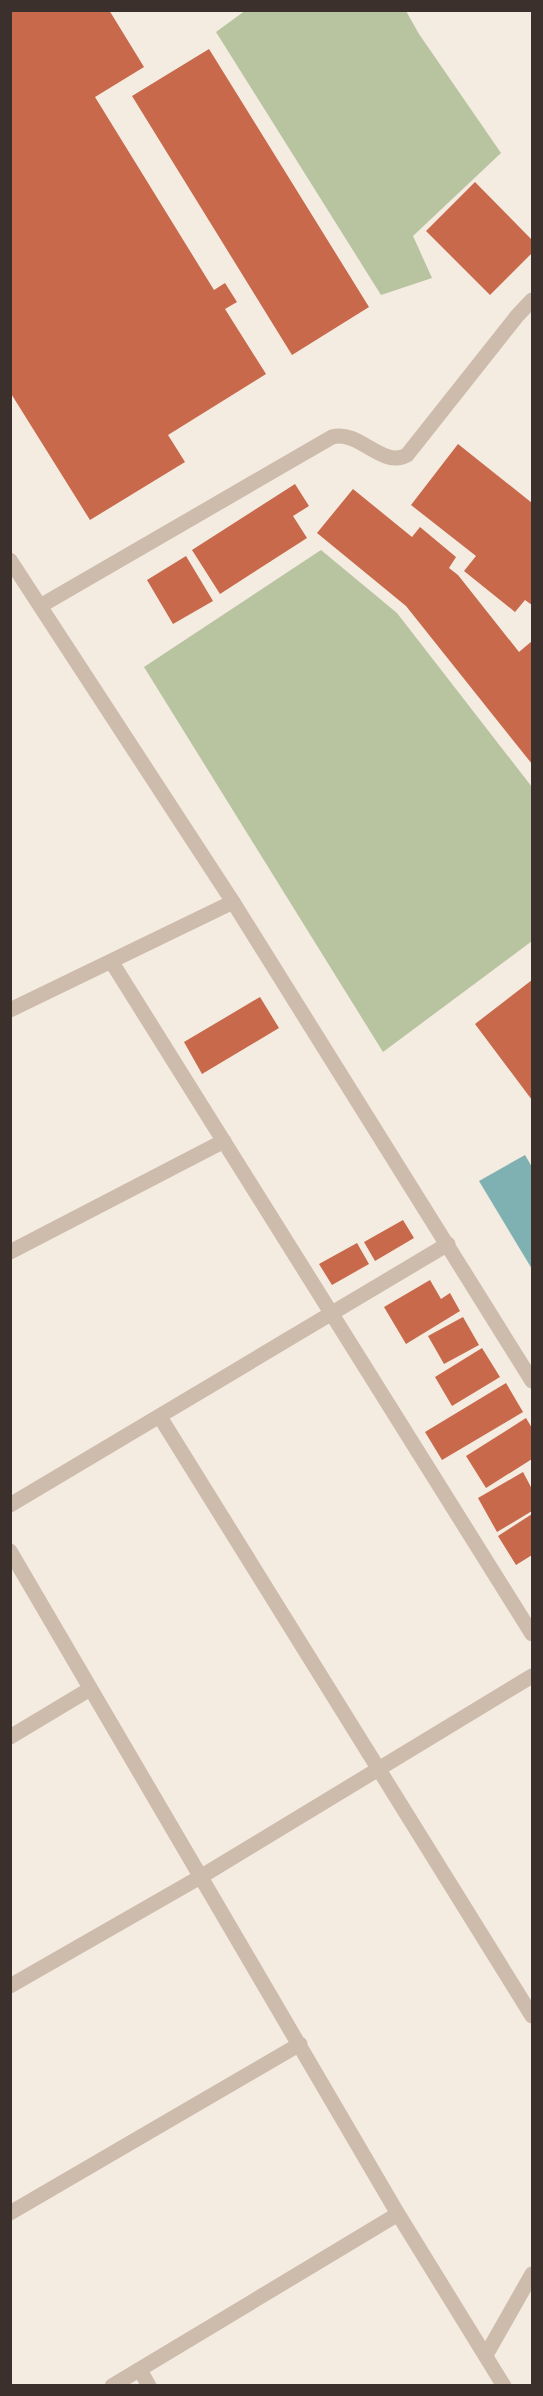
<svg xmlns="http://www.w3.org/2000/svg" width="543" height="2396" viewBox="0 0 543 2396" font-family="'Exo 2',sans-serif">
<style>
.green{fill:#b8c4a0}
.water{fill:#7fb0b2}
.building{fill:#c8694b}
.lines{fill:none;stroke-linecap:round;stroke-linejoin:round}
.service{stroke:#cdbbac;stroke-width:15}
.minor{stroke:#cdbbac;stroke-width:15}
.tertiary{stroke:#cdbbac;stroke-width:15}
</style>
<rect width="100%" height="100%" fill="#f4ebe1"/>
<!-- green -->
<path class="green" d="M246 10 406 11 419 34 501 153 413 236 432 278 381 295 216 32Z
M321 550 397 613 532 787V941L383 1052 144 667Z"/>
<!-- water -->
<path class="water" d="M525 1155 532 1167V1269L479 1181Z"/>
<!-- building -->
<path class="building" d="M10 10H109L144 67 95 97 214 290 225 283 237 302 225 309 266 374 168 435 185 462 90 520 10 392Z
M209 49 369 307 292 355 132 96Z
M475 182 532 240V253L490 295 426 231Z
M458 444 532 503V605L525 600 515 612 464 571 476 556 411 505Z
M295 484 309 506 293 516 307 538 220 594 192 550Z
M353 489 412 537 420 527 456 557 449 568 458 575 519 652 532 641V764L406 606 317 533Z
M186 556 213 601 173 624 147 580Z
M532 980V1100L475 1024Z
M260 997 279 1028 202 1074 184 1042Z
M403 1220 414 1238 375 1261 364 1242Z
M357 1243 369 1264 332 1285 319 1264Z
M430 1280 441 1299 450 1293 460 1311 406 1344 384 1307Z
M463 1317 479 1345 444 1364 428 1336Z
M482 1348 500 1377 452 1406 435 1377Z
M506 1383 523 1412 442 1460 425 1432Z
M526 1418 532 1428V1459L486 1488 466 1456Z
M523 1472 532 1489V1511L497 1532 478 1498Z
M532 1514V1555L516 1565 498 1536Z"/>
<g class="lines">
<!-- service -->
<path class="service" d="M42 605 332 437C359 429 382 469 407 455L517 316 532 300"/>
<!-- minor -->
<path class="minor" d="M111 961 532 1634
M10 1010 233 902
M10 1252 224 1141
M160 1417 532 2016
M10 1505 448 1244
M10 1551 398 2214 504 2386
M10 1737 90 1689
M10 1986 202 1876 532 1676
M10 2213 300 2044
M486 2355 532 2274
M140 2370 149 2386
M112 2386 398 2214"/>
<!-- tertiary -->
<path class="tertiary" d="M10 560 233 902 532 1381"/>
</g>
<!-- border -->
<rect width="543" height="2396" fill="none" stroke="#3b302b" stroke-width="24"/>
</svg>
